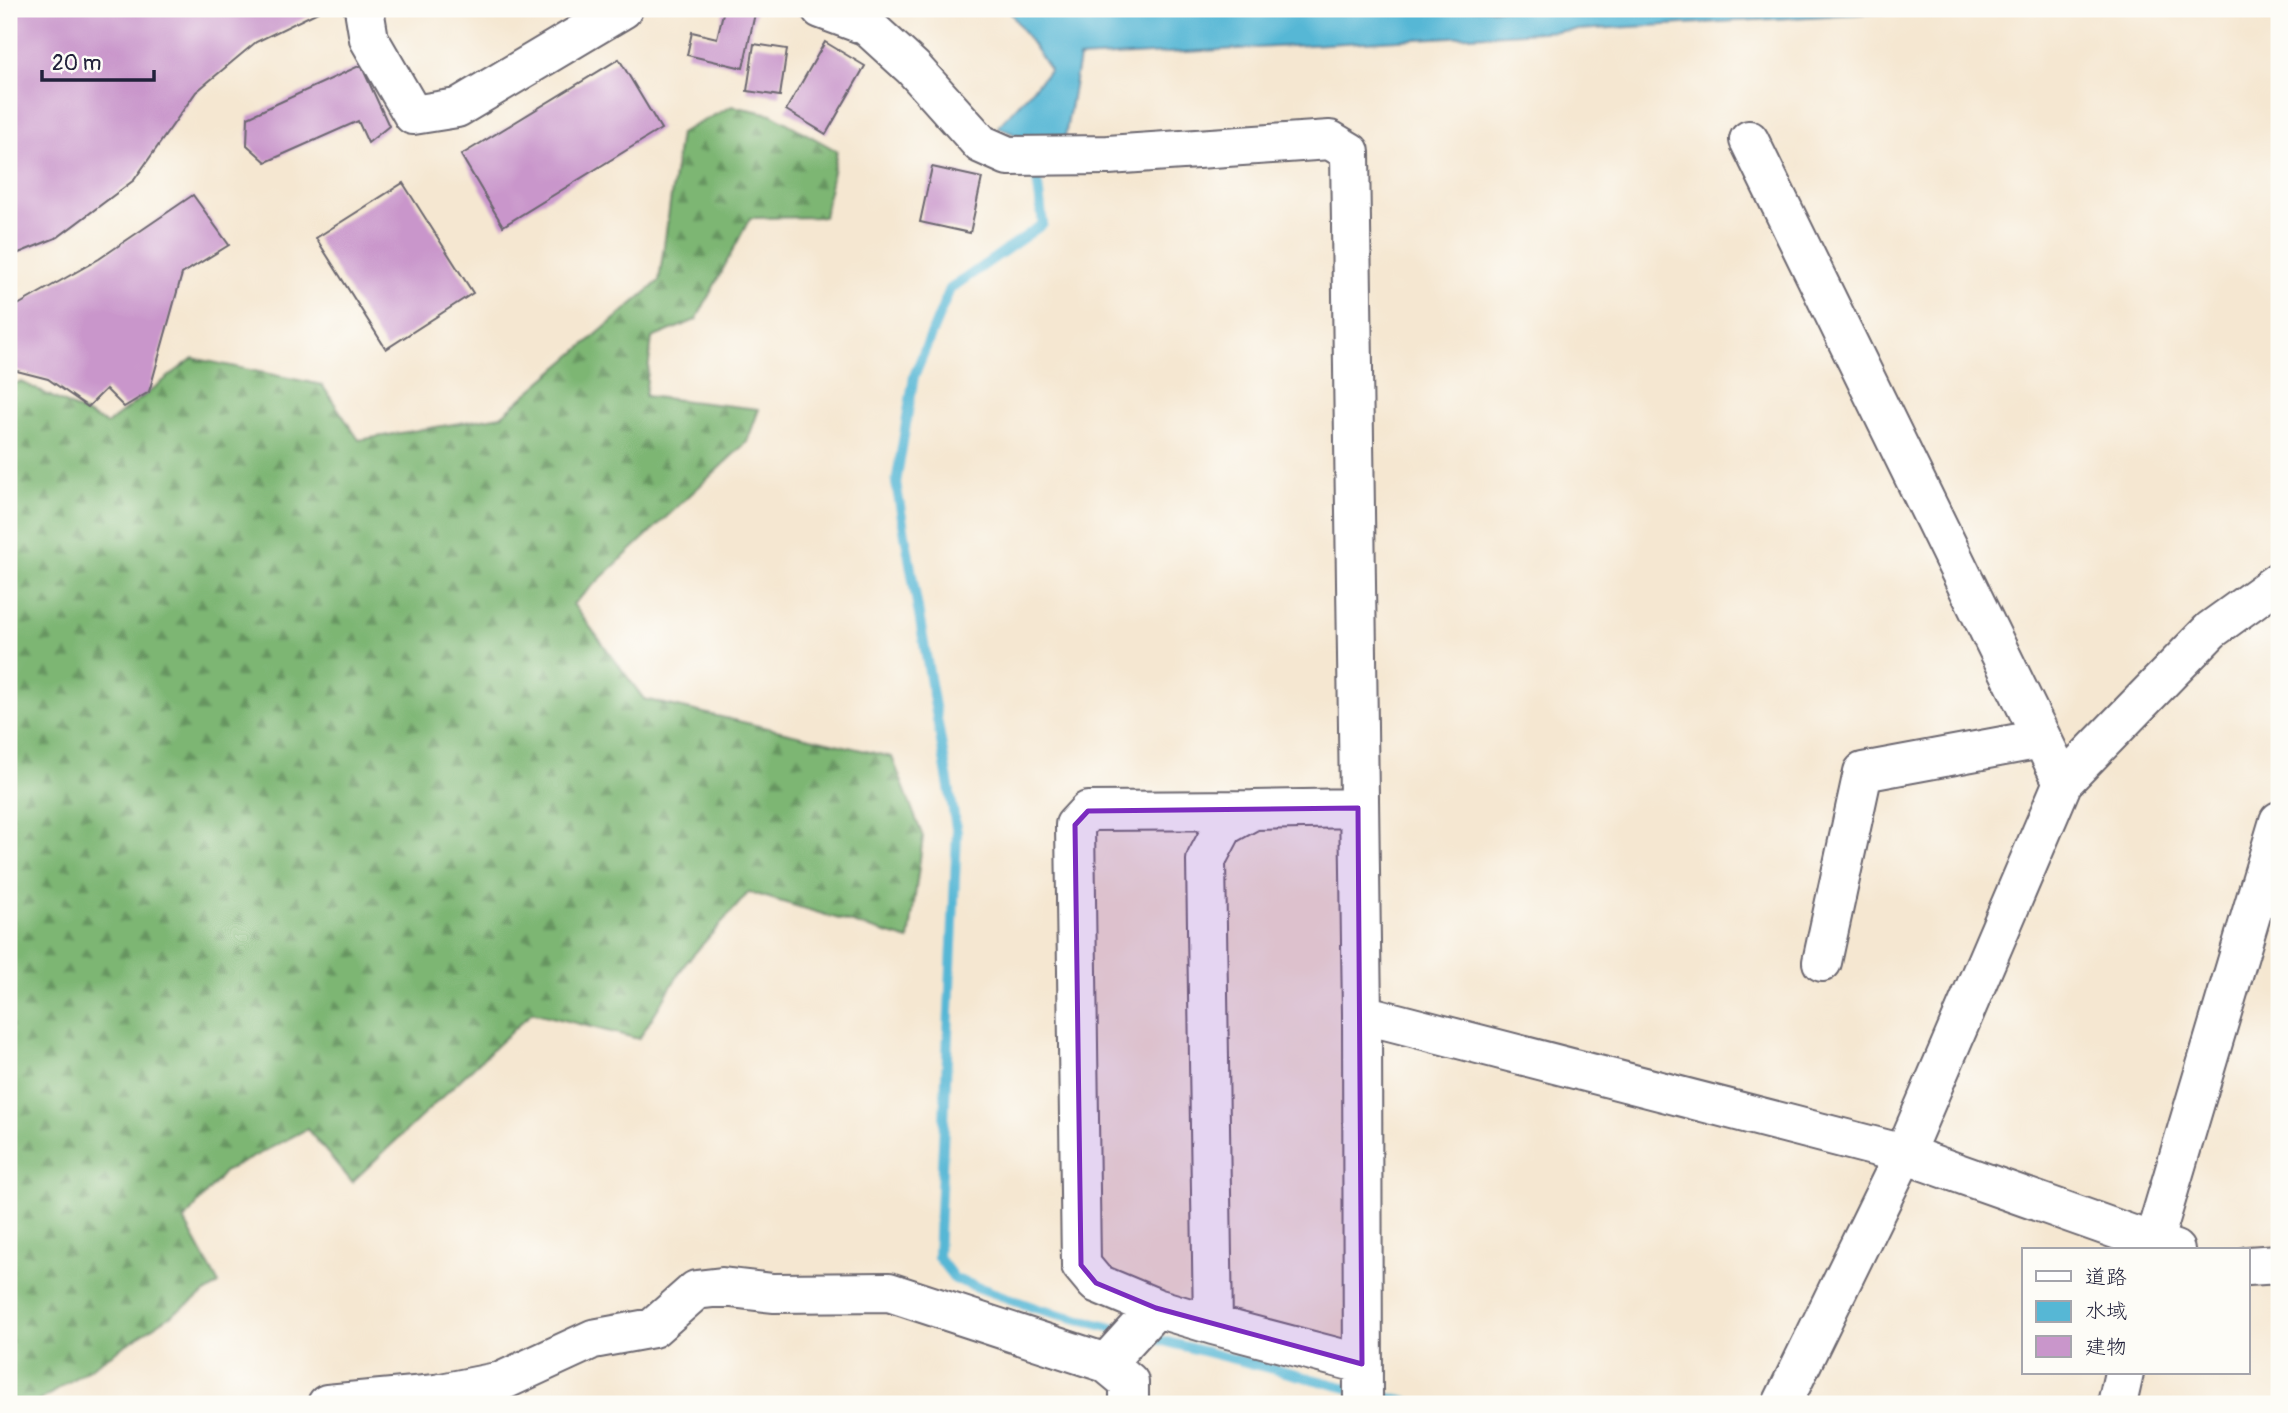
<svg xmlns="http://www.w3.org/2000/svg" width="2288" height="1413" viewBox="0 0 2288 1413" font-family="Pangolin,'Klee One',sans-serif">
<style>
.forest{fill:url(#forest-firs);stroke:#506c57;stroke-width:2}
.water{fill:#56b7d5;stroke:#3c6c88;stroke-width:2}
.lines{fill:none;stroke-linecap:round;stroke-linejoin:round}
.stream{stroke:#56b7d5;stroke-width:10}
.building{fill:#c996cb}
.minor-casing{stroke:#6c6770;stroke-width:42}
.minor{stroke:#fff;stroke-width:38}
.marked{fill:#7b2cbf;fill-opacity:0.2;stroke:#7b2cbf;stroke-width:5;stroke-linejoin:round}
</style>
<defs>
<pattern id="forest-firs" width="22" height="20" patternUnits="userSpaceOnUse" patternTransform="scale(1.75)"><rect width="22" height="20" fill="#7db673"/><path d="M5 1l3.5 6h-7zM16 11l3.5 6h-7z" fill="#669460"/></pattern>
</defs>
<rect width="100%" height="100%" fill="#fdfcf7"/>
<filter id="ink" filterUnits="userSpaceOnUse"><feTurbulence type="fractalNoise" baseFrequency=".0143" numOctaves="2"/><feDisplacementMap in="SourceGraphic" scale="14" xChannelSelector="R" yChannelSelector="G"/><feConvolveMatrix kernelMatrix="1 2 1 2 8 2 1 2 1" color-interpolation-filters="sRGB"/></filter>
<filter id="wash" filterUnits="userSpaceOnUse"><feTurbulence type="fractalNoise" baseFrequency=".00686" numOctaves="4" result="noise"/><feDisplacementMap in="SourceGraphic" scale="28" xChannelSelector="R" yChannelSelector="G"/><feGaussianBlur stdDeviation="1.57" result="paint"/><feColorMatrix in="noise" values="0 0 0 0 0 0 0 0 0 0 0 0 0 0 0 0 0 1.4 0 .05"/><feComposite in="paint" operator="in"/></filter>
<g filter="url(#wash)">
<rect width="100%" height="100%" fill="#f5e7d1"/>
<!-- forest -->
<path class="forest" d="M732 106 771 114 837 151 824 217 750 218 696 320 652 338 645 396 759 409 747 442 573 604 644 699 892 757 923 837 909 940 749 892 685 964 639 1039 532 1012 352 1182 307 1129 224 1172 184 1220 219 1284 35 1404H9V384L22 382 107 424 193 358 322 385 359 440 501 416 659 281 680 133Z"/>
<!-- water -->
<path class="water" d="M1008 9H1949L1079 58 1065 137 1032 142 998 127 1050 70Z"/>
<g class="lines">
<!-- stream -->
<path class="stream" d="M1035 163 1043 224 950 289 914 376 896 483 957 833 938 1257 955 1279 1038 1309 1124 1331
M1140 1335 1355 1390
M1370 1394 1416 1404"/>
</g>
<g id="blocks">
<!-- building -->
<path class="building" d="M9 9H324L256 42 196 92 134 180 58 237 9 257Z
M724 9H756L743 68 687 55 692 32 717 38Z
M825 42 865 66 826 134 786 110Z
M754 44 787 49 780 96 747 91Z
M619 59 661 129 503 226 461 155Z
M361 65 389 126 368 143 358 121 266 162 247 145 248 117Z
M932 167 982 178 970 233 920 222Z
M403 183 473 293 386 349 316 238Z
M193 195 229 245 182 274 149 392 124 407 106 389 88 407 48 379 9 369V310L99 259Z"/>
</g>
</g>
<g filter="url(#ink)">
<use href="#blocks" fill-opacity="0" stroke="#6c6770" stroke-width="2"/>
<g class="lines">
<!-- minor casing -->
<g class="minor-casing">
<path id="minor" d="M364 9 369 39 413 115 457 108 623 9
M821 9 867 26 913 68 981 144 1008 156 1108 155 1330 140 1350 152 1362 1014 1363 1404
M1749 140 2063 782
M1253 810 1088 811 1075 825 1081 1265 1096 1283 1156 1308 1213 1325 1206 860 1224 826 1253 810 1358 808
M1822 962 1863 772 2041 739
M1362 1014 1904 1154 2175 1250
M2151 1250 2279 821
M2248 1266 2279 1264
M1213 1325 1362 1364
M1106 1363 1156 1308
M327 1404 436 1394 502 1381 593 1339 653 1328 696 1290 722 1287 773 1293 889 1292 1106 1363 1129 1382V1404
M1782 1404 1904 1154 2063 782 2211 630 2279 581
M2117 1404 2124 1373"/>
</g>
<!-- minor -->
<use href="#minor" class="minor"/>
</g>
</g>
<!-- marked area -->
<path class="marked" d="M1358 808 1362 1364 1156 1308 1096 1283 1081 1265 1075 825 1088 811Z"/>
<!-- margin -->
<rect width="2288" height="1413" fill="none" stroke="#fdfcf7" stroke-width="35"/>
<!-- legend -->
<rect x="2022" y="1248" width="228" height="126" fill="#fdfcf7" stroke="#a5a5ac" stroke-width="2"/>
<rect x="2036" y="1271" width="35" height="10" fill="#ffffff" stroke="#a5a5ac" stroke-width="2"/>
<text x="2085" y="1284" font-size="21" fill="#22223b">道路</text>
<rect x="2036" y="1301" width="35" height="21" fill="#56b7d5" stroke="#a5a5ac" stroke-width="2"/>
<text x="2085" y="1318" font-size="21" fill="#22223b">水域</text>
<rect x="2036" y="1336" width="35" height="21" fill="#c996cb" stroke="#a5a5ac" stroke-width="2"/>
<text x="2085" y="1354" font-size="21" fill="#22223b">建物</text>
<!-- scale -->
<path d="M42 70v10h112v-10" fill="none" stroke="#22223b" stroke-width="3.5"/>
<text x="52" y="70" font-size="21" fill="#22223b" stroke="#fdfcf7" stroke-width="5" paint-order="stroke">20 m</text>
</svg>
